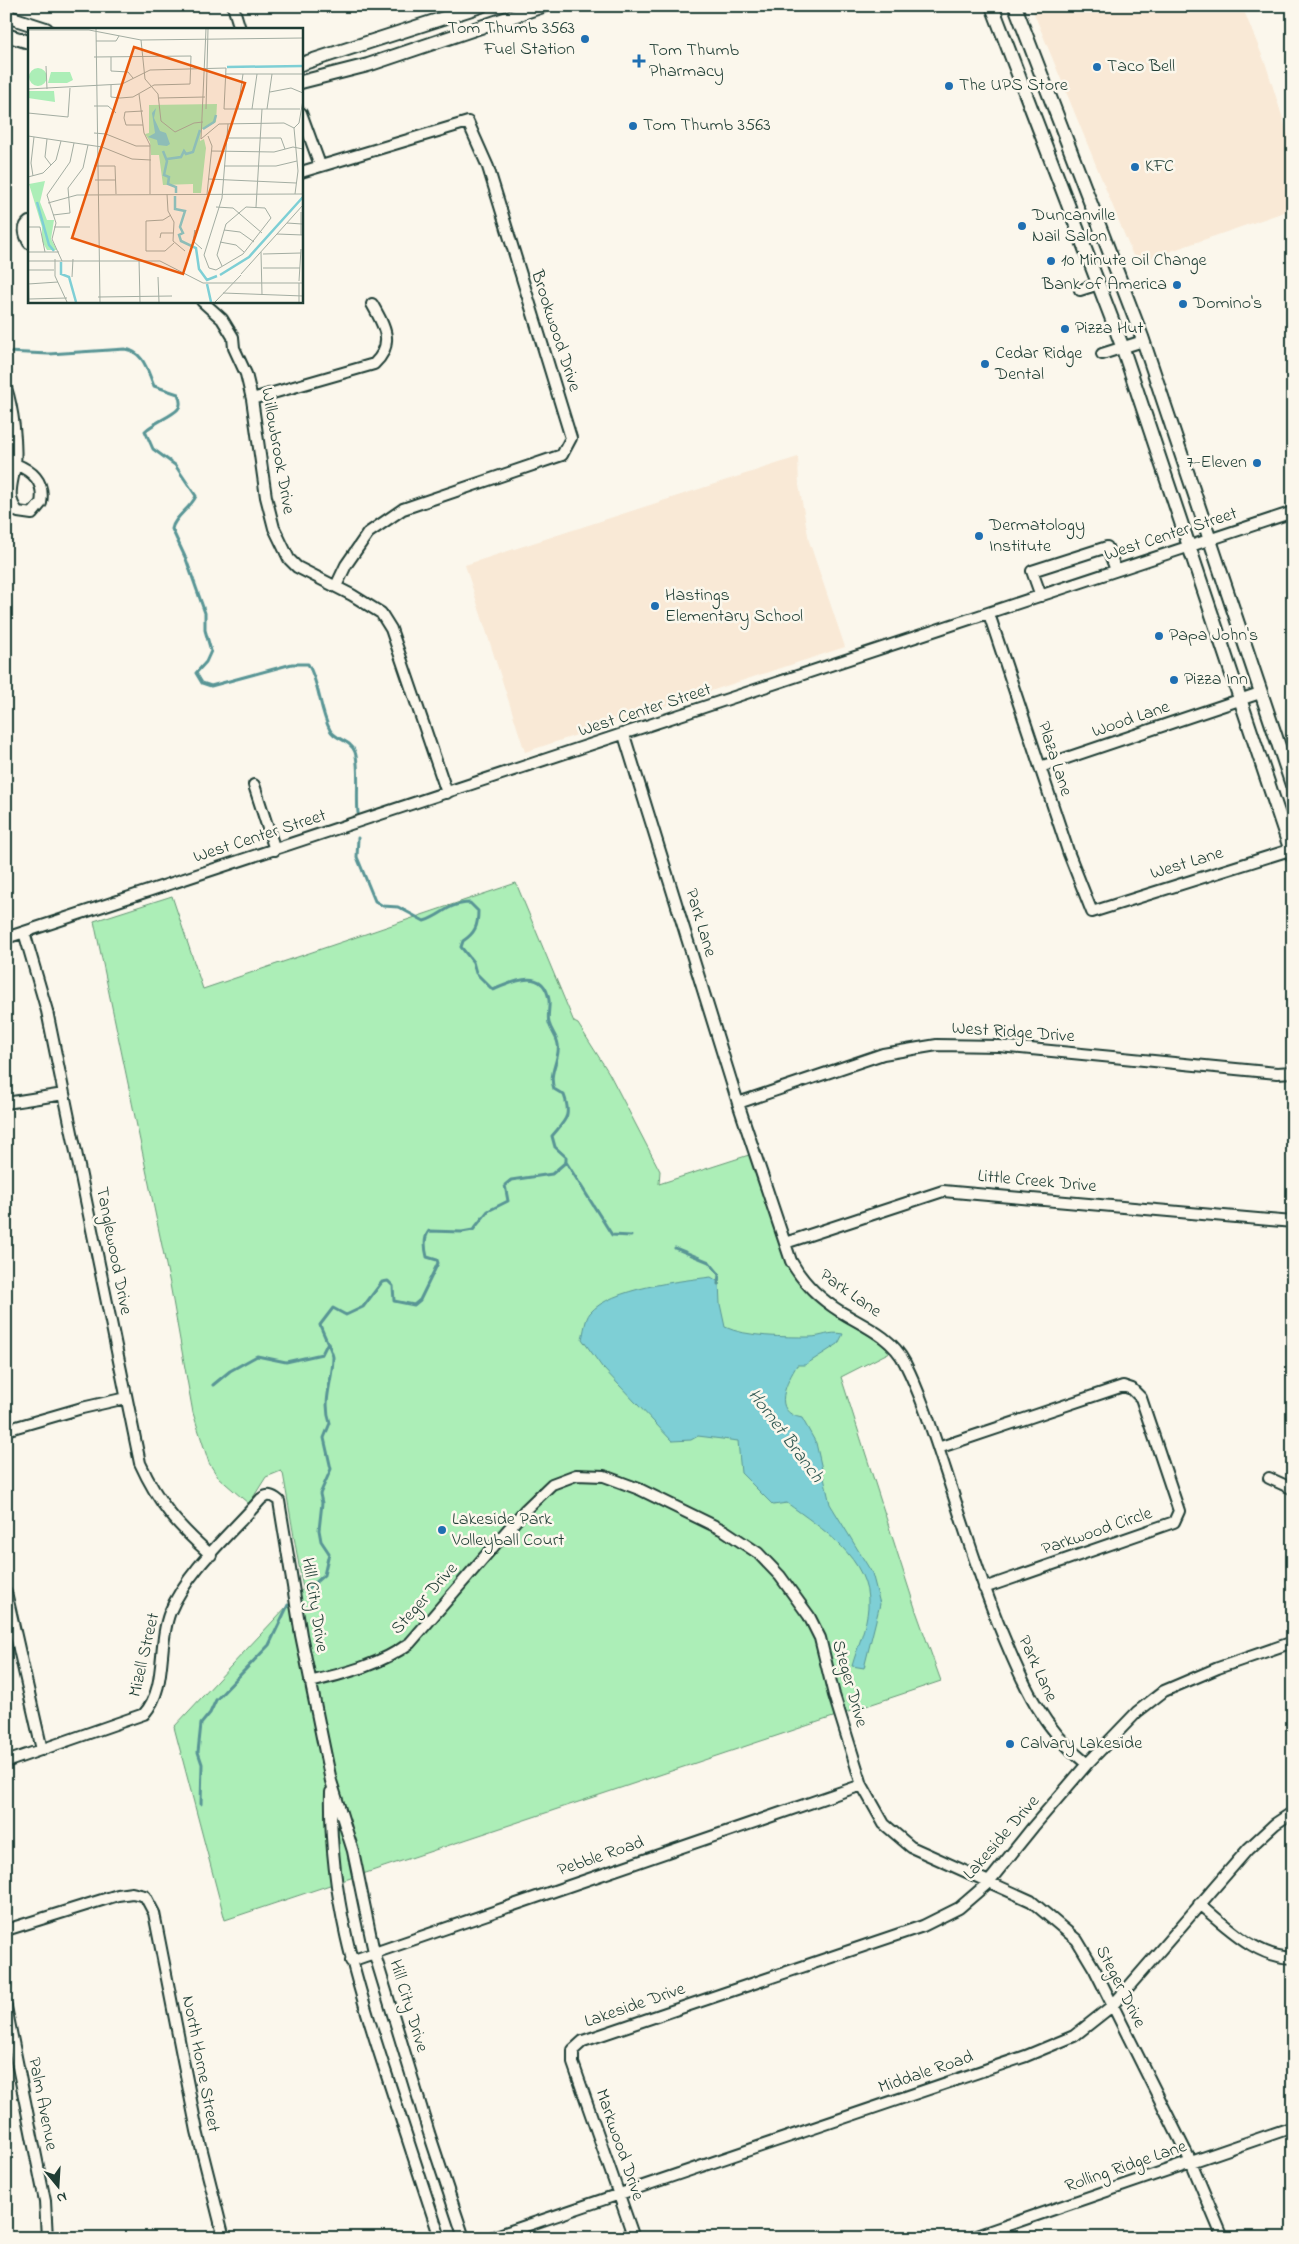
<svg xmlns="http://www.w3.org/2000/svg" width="1299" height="2244" viewBox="0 0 1299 2244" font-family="'Indie Flower',sans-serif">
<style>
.built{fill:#f9e9d6}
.green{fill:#aceeb7;stroke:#669676}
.water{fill:#7ecfd5;stroke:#589595}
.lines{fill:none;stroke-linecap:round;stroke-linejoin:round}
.stream{stroke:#589595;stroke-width:3}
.minor-casing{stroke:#1f3d34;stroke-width:14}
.major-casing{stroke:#1f3d34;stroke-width:16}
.minor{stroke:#fbf7ec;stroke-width:10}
.major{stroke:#fbf7ec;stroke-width:12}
.poi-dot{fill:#1f6fb2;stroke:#fbf7ec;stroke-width:2}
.labels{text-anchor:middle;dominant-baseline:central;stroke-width:5;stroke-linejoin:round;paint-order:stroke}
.poi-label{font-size:18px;fill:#1f3d34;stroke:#fbf7ec;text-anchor:start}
.street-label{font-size:18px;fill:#1f3d34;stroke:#fbf7ec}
.water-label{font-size:19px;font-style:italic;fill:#325a54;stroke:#fbf7ec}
.inset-river{fill:none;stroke:#7ecfd5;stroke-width:2.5}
.inset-road{fill:none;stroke:#a3ada2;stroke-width:1}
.view{fill:#e8590c;fill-opacity:0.15;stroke:#e8590c;stroke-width:2.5}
.inset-edge{fill:none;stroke:#1f3d34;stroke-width:2.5}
</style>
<rect width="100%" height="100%" fill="#fbf7ec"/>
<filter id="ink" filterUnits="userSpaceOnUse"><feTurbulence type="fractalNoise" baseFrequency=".02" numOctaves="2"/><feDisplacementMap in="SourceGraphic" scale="10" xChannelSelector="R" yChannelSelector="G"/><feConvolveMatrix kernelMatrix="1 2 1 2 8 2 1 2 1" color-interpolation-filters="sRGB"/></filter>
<g filter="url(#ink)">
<!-- built -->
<path class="built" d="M1031 6H1242L1266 65 1293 151V209L1136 263Z
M798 457 799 485 809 541 845 647 525 752 465 565Z"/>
<!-- green -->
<path class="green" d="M516 883 574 1022 578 1024 609 1073 660 1171 659 1184 752 1154C766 1198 779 1274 817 1303 840 1322 869 1331 890 1352L841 1377 916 1611 941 1681 225 1920 174 1727 303 1589 283 1473 281 1471 266 1477 249 1504 218 1477 209 1463 193 1413 170 1284 94 921 172 896 203 989Z"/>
<!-- water -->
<path class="water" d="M711 1277 719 1282 720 1304 725 1327C746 1337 785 1337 809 1337 823 1337 828 1331 843 1334L838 1344 805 1365H797C787 1382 770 1412 802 1418L816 1443 830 1504 872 1573 880 1604 864 1668 852 1666C857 1648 867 1626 868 1607 871 1559 821 1528 787 1503L773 1505 741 1473 738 1441 698 1436 691 1440 672 1441 602 1367 582 1339C584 1332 585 1319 590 1313 611 1288 680 1281 711 1277Z"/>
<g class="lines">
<!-- stream -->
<path class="stream" d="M6 352 49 354 125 349C144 352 147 370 154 386L178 394C180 399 182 405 178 409 172 416 155 422 145 431L153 449 175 465 196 496C191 508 174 517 172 529L186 559 205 613V630L211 651 206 662 196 673 202 683 211 686 292 664H308C320 684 319 709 330 730 335 740 350 739 355 752 360 766 356 795 358 813
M358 838 357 857 375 901 383 906 398 907 424 921C444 915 445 904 470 903L478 911C478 926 475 933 463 941L461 947 473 962 476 973 493 990C512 982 544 966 549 1000 550 1007 547 1016 549 1023 552 1034 560 1039 558 1052 556 1066 549 1075 554 1089L564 1095C572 1117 565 1120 552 1136L555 1147 566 1157V1162L612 1235 631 1236
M675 1248 709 1262 719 1274 718 1284
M213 1385 230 1371 257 1356 286 1362 322 1354 327 1344
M307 1590 324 1575 329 1553 321 1541 319 1530 322 1503 320 1494 331 1469 324 1438 330 1423C322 1400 333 1381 333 1357 333 1353 322 1331 320 1325L333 1308 346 1315 363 1307 382 1282 388 1281 393 1286 394 1301 414 1305 420 1300 438 1263 437 1260 427 1257C425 1249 423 1238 429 1231L462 1232 473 1230 488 1211 508 1201 505 1185 511 1180 552 1174 566 1162
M201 1804 202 1764 198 1752 201 1724 210 1713 216 1700 269 1645 288 1605"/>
<!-- minor casing -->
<g class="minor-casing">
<path id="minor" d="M233 6 240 29
M301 113 320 165
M301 172 468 122 488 167 571 438 562 455 403 509 368 533 346 565 336 586
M29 222C22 227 25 236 29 243
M1080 290 1099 284
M202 301 222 319 233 337 234 348 246 374 252 399 266 497 274 528 289 559 297 567 352 595 381 613 391 629 447 793
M1102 354 1143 341
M6 388C13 409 17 443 15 465 13 482 5 497 18 512L32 514 41 503C45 482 33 471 15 464
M252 399 374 364C395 344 385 327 372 304
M1041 596 1032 571 1107 547 1116 570
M989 614 1069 854 1092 912 1293 849
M624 735 738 1103 791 1261C803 1283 820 1299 841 1312 864 1326 892 1337 905 1363 922 1397 933 1433 945 1469 963 1524 980 1580 1002 1633 1024 1686 1042 1728 1087 1764
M1040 767 1260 693
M254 785 275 850
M24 932 47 1011 140 1463C158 1503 178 1526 211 1555
M6 938 1293 512
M6 1103 64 1094
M738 1103 883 1054 937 1045 999 1046 1277 1073 1293 1072
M785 1243 943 1191 1293 1222
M6 1430 82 1408 126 1398
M938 1448 1123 1386 1132 1389 1141 1398 1179 1511 1174 1522 984 1588
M1269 1478 1293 1489
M6 1592 42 1750
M310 1682C346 1673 380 1665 410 1643L525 1510 552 1484 576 1475 604 1476 639 1489 725 1531 758 1553 780 1576 809 1616 820 1638 834 1695 862 1785 884 1824 911 1847 1031 1901 1077 1940 1095 1970 1191 2162 1223 2238
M6 1762 144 1714C168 1687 157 1645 170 1612 187 1571 231 1533 261 1499 268 1494 272 1495 279 1501L301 1635 331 1781 353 1851 374 1952 429 2133 464 2238
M331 1792C329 1895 355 1979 387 2076 405 2130 422 2184 440 2238
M1199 1904C1227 1926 1255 1957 1293 1958
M6 1930 118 1895 132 1893 145 1896 154 1913 197 2131 224 2238
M351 1961 862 1785
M6 2007 45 2201 47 2238
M490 2238 1026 2056 1074 2036 1112 2006 1248 1849 1275 1824 1293 1812
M634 2238 573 2063V2050L583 2041 923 1926 959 1908 988 1883 1033 1827 1087 1764 1137 1712 1164 1691 1218 1668 1293 1642
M970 2238 1293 2127"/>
</g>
<!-- major casing -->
<g class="major-casing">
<path id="major" d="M992 6 1121 343 1293 857
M1015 6 1142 337 1293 788
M6 16 46 29
M6 35 29 42
M301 64 481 6
M301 82 368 65 543 6"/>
</g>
<!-- minor -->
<use href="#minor" class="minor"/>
<!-- major -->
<use href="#major" class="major"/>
</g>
</g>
<!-- markers -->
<g class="poi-dot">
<circle cx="585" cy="39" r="5"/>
<path d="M636.5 53.5h5v5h5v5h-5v5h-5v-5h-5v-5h5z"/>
<circle cx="1097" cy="67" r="5"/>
<circle cx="949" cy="86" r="5"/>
<circle cx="633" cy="126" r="5"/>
<circle cx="1135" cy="167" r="5"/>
<circle cx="1022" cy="226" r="5"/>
<circle cx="1051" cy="261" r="5"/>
<circle cx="1177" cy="285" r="5"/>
<circle cx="1183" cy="304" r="5"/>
<circle cx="1065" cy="329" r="5"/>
<circle cx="985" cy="364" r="5"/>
<circle cx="1257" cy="463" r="5"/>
<circle cx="979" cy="536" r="5"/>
<circle cx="655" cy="606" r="5"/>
<circle cx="1159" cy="636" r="5"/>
<circle cx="1174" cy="680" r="5"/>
<circle cx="442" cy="1530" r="5"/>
<circle cx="1010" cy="1744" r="5"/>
</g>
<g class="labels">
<!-- poi labels -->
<g class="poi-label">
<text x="575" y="29" text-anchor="end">Tom Thumb 3563<tspan x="575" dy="21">Fuel Station</tspan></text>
<text x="649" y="51">Tom Thumb<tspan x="649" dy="21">Pharmacy</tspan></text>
<text x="1107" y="67">Taco Bell</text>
<text x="959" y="86">The UPS Store</text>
<text x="643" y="126">Tom Thumb 3563</text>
<text x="1145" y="167">KFC</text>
<text x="1032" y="216">Duncanville<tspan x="1032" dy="21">Nail Salon</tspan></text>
<text x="1061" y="261">10 Minute Oil Change</text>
<text x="1167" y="285" text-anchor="end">Bank of America</text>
<text x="1193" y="304">Domino's</text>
<text x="1075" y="329">Pizza Hut</text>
<text x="995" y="354">Cedar Ridge<tspan x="995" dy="21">Dental</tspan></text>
<text x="1247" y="463" text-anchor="end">7-Eleven</text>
<text x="989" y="526">Dermatology<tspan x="989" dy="21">Institute</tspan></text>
<text x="665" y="596">Hastings<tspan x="665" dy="21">Elementary School</tspan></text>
<text x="1169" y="636">Papa John's</text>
<text x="1184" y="680">Pizza Inn</text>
<text x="452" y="1520">Lakeside Park<tspan x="452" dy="21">Volleyball Court</tspan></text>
<text x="1020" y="1744">Calvary Lakeside</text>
</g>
<!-- street labels -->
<g class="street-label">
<text transform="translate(555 331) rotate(72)">Brookwood Drive</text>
<text transform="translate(277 451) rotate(80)">Willowbrook Drive</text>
<text transform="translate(1171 535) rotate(-18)">West Center Street</text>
<text transform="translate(645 711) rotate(-18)">West Center Street</text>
<text transform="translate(1131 720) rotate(-19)">Wood Lane</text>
<text transform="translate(1054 759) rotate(72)">Plaza Lane</text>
<text transform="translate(260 837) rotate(-18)">West Center Street</text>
<text transform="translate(1187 864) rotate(-17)">West Lane</text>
<text transform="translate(700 923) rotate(73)">Park Lane</text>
<text transform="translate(1013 1033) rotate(4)">West Ridge Drive</text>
<text transform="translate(1037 1182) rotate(5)">Little Creek Drive</text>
<text transform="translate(113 1251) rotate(79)">Tanglewood Drive</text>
<text transform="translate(850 1294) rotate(35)">Park Lane</text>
<text transform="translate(1097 1532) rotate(-19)">Parkwood Circle</text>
<text transform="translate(425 1599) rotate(-48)">Steger Drive</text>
<text transform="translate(314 1605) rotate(81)">Hill City Drive</text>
<text transform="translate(145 1655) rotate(-77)">Mizell Street</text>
<text transform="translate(1037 1669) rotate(65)">Park Lane</text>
<text transform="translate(849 1684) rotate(74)">Steger Drive</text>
<text transform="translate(1002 1838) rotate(-49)">Lakeside Drive</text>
<text transform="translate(601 1857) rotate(-19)">Pebble Road</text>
<text transform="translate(1120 1987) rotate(63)">Steger Drive</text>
<text transform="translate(408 2006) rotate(73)">Hill City Drive</text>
<text transform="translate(635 2006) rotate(-19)">Lakeside Drive</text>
<text transform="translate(200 2064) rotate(79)">North Horne Street</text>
<text transform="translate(926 2073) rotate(-19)">Middale Road</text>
<text transform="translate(42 2104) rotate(79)">Palm Avenue</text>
<text transform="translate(619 2145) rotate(71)">Markwood Drive</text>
<text transform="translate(1126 2167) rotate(-19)">Rolling Ridge Lane</text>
</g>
<!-- water labels -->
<g class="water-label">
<text transform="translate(785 1436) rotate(53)">Hornet Branch</text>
</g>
</g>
<!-- overview -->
<g transform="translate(28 28)">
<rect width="275" height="275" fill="#fbf7ec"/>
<path d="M1 49a9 9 0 1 1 18 0a9 9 0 1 1-18 0ZM23 44H42L45 52 39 55H20ZM0 63H26L27 74 0 70ZM189 76 188 94 173 102 172 113 176 111 178 120 173 165H165V156L135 157 131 127H123L122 114 117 106 121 105V77ZM17 153 12 174 19 192H26L23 211 29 222H19L14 213V199L1 156Z" fill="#aceeb7"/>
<path d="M128 80 126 90 132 103 138 105 142 116 139 118 130 117 129 112 120 109 127 105 124 85Z" fill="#7ecfd5"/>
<path class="inset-river" d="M199 39 275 38M175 101 186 94 188 87M135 123 139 133 136 147 141 149 140 156 148 159V165M139 131 153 129 156 123 158 126 165 124 172 102M147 168V181L157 183 152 199 155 205 151 207 153 213 168 220 171 241 179 252 189 248M9 174 21 217 26 223M33 234V246L41 249 48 274M192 247 221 229 275 169M179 256 183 274"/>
<path class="inset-road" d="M68 1 72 274M178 1 173 111 191 96 256 95 266 100M0 2H61L113 12 275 10M113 12 117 51 130 66 133 93 147 104 166 95 175 94M68 13H88L91 8M66 29 163 28 162 56 126 57 105 69 92 70 83 69V57M83 29V43L100 44 105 50M18 38 19 61M198 46H275M0 61 94 56 122 42 198 40 196 81H272M242 64 263 60 275 65M111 66 116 105 122 117V166M131 70 177 69M66 78H80L88 85M178 81 180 1M210 81 215 46M224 81 229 46M239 81 244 46M115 83 97 84 96 90 98 97H115M0 85 40 89 42 60M266 100 270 143 267 166M266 100 271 95 275 72M66 105 78 106 108 118H122M0 108 74 119 104 131 123 132M199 110H253L257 121M19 111 17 129 23 137M183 123 246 124 265 119 275 121M66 138H87L88 166M196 138H248L269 133M5 148 3 135 6 109M0 149 15 145 28 132 33 113M180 151 268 155M67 152H87M139 166 140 183 146 194 145 213 157 223M179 166 184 118 180 108M20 175 49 167 275 166M188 179 205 180 234 205M228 179 234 81M25 187 42 185 40 160 55 140 60 117M143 187 135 192 118 193V223H137L146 215M259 195 274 196M0 199H12L17 224M26 199H42M196 202 212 204 226 214M167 206V202L165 213 174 221M249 206 275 207M273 207V184M132 210 133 205H145M192 214 208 217 216 224M0 224H31M233 224 234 267M235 226 273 225M0 231 1 274M27 231V248L39 274M111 231 112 274M0 233H132L175 255H275M34 233 24 211 28 195 19 167 42 134 46 115M194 238 189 227 198 196 218 179 237 180 243 190 215 226 188 242 181 240 176 227 194 170 200 96M235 240H272M0 242H26M213 246 275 177M44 249 45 231M130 249 131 274M271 253 273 221M0 256 30 254M195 265 275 268M70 269 144 268M1 271 39 270M187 274 213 247M271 274V255"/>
<path class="view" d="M106 19 217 55 155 246 44 210Z"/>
<rect width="275" height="275" class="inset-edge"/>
</g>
<!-- margin -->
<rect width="1299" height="2244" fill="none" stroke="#fbf7ec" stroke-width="25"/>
<rect x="12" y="12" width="1274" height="2219" fill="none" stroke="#1f3d34" stroke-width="2" filter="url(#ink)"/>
<!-- north arrow -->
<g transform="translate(58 2186) rotate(162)" stroke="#fbf7ec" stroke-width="4" paint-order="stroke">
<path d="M0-4L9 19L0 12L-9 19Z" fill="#1f3d34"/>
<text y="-8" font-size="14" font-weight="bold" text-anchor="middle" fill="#1f3d34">N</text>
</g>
</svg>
